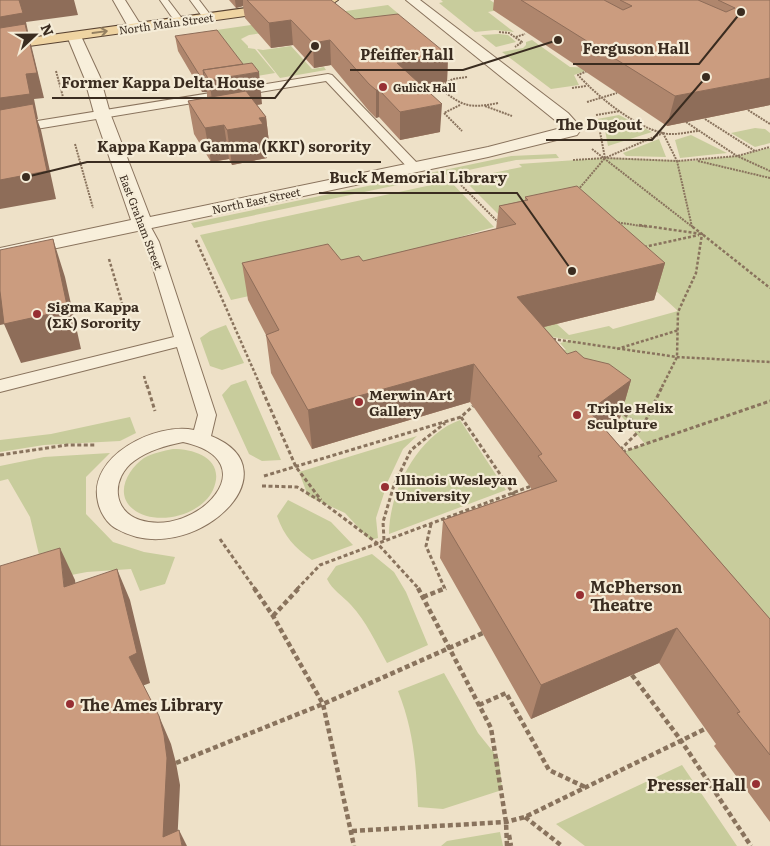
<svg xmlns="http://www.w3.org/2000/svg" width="770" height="846" viewBox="0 0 770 846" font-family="Literata,serif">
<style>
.green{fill:#c8cc9c}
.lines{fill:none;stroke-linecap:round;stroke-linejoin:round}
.lane-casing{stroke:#89735d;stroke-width:2}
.street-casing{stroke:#89735d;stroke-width:2}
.primary-casing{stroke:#584231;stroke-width:2}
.path-far3{stroke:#89735d;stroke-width:2;stroke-dasharray:2 1;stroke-linecap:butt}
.path-far2{stroke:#89735d;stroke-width:2.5;stroke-dasharray:3 2;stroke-linecap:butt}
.path-far1{stroke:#89735d;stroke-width:3;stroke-dasharray:4 2.5;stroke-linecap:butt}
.path{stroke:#89735d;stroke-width:4.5;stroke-dasharray:5 3;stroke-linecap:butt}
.lane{fill:#f8efdb;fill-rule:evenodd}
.street{fill:#f8efdb;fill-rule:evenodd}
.primary{fill:#efd4a2;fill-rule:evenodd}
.wall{fill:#af866d}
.shaded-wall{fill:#8e6d59}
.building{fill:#cb9c7f;stroke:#8e6d59}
.oneway{stroke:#948061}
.poi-dot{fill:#972f33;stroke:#f5ecd7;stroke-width:2}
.labels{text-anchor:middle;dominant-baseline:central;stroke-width:4.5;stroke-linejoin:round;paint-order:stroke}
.far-street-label{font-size:11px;fill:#3a2c20;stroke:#f5ecd7}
.far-poi-label{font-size:11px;font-weight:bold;fill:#3a2c20;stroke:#f5ecd7;text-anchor:start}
.poi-label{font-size:14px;font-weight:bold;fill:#3a2c20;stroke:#f5ecd7;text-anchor:start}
.near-poi-label{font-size:16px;font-weight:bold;fill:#3a2c20;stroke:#f5ecd7;text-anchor:start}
.leader{fill:none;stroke:#3a2c20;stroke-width:2}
.callout-dot{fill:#3a2c20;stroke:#f5ecd7;stroke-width:2}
.callout-label{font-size:15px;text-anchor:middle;font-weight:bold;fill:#3a2c20;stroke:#f5ecd7;stroke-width:4.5;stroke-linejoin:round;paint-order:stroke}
</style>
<rect width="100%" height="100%" fill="#eee1c8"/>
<!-- green -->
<path class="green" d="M441 0H490L503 9 488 12 514 32 495 30 475 32 439 3 443 2Z
M388 5 400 15 377 19 369 23 297 18Z
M285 20 268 32 249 35 241 39 248 46V48L255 49 275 73 244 78 203 32Z
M499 34 508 35 516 42 496 47 481 35Z
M532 40 570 67 594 68 574 75 579 85 551 89 502 52 523 48 526 45V42Z
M291 46 312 69 324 67 326 70 280 78 257 49 263 50Z
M619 115 652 132 608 146 605 130 592 120Z
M755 128 765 129 770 133V143L755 147 731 133Z
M691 135 727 153 680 158 675 140Z
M659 139 666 157 626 156 623 153Z
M770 148V663L593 463 645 444 585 373 560 349 566 350 560 343 571 340 546 336 517 303 548 316 569 335 609 326 613 329 678 311 571 213 506 222 463 179 522 167 519 164 605 158 691 161 737 156Z
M556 154 559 158 516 160 194 228 191 223 511 156Z
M450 181 494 227 446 241 571 383 332 278 231 300 200 235Z
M226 325 244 363 222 370 210 366 200 338 210 331Z
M246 380 281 460 262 461 249 454 222 395 231 385Z
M130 417 136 433 120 441 44 445 0 452V440L51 434Z
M460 420 506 490 389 534C389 491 418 435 460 420Z
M417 436 403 449 388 481 376 518 378 538 370 540 345 513 308 496 299 472Z
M173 449C197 449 226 460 213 490 201 516 155 527 133 509 114 494 128 469 144 458 153 453 163 451 173 449Z
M110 453 86 477V514L113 542 144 552 175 557 165 584 140 591 131 569 87 572 45 580 30 517 8 479 0 481V466L44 457Z
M288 500 331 522 353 545 312 560C294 547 284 536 277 516Z
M372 554 394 572 406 592 428 645 387 663C376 643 366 621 351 605 342 595 333 591 327 579L336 566Z
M444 673 478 733 499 759 502 790 443 809 418 807C416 765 414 731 398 691Z
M682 765 737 846H585L556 824Z
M500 832 503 846H441L447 841Z"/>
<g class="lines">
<!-- lane casing -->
<g class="lane-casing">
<path id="lane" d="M160 0H168L184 21 182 23H176Z
M190 0H199L212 17 210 19H204Z
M328 74 332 75 418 164 420 167 418 170H410L326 81 0 135V127Z
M142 219 147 220 159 242 216 415 211 436C299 471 190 571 117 529 107 524 100 512 98 502 87 456 156 422 194 430L198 415 177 347 0 392V380L174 337 145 242 135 223ZM183 442C270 461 196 538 140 520 112 511 111 478 134 461 149 450 165 446 183 442Z"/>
</g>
<!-- street casing -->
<g class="street-casing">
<path id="street" d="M113 0H125L142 27 140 30H130Z
M406 0H420L568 113 577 123 580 131 577 135 488 157 0 260V248L131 220 94 113 84 77 67 36 74 32 81 36 100 77 110 113 150 217 488 147 561 128 556 121Z"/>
</g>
<!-- primary casing -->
<g class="primary-casing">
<path id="primary" d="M304 0H338L332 4 0 50V42Z"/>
</g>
<!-- path-far3 -->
<path class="path-far3" d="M499 32 509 33 522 42 515 47
M516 37 525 34
M56 71 63 97
M587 71 578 75C597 96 635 127 663 133 674 136 687 132 698 131
M467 77 453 79 439 87C461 106 469 109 498 103
M572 88 586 86
M587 102 617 93
M460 105 444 113 462 131
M485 106 512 116
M748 110 770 124
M596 115 620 111
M705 119 755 151
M686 122 737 156 770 171
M663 133 677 161 605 158Z
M75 144 93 208
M592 149 690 225
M573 160 605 158
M698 161 770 178
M461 185 499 223
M578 190 605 158 600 132
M615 222 648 227
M692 227 677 161 737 156 770 147"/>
<!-- path-far2 -->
<path class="path-far2" d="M639 225 702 234 770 288
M196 240 261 387
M644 247 699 235
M109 259 129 327
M553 339 677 357 770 362
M617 349 679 330
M144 376 147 387
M662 387 677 357 678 312 696 273 702 234 690 225"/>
<!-- path-far1 -->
<path class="path-far1" d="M147 385 155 411
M260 385 296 467 321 500
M619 410 642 428
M461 417 517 499
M620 450 642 428 663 385
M622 452 770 401
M0 455 67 445H95
M264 476 461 417 473 406
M262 486 297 487 322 502 377 543 419 589
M431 524 426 546 445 589
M220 539 255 589
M384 540 383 522 394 485 411 450 445 423
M297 589 320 565 534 485"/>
<!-- path -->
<path class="path" d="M254 588 273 616 323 704 354 846
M418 588 491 728 506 822 507 846
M423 597 446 588
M273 616 299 588
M632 675 680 739 751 846
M479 705 506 693 549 770 585 787
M176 763 323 704 483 633
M525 817 562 846
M352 831 506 822 525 817 707 728
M509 835 511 846"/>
<!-- lane -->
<use href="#lane" class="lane"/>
<!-- street -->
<use href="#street" class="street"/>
<!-- primary -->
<use href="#primary" class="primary"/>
</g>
<!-- wall -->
<path class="wall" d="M229 0H331L355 19 448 55 447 82 421 86 440 132 400 140 379 117 376 118 369 111 331 65 314 68 293 45 271 48 245 18 243 6 236 8Z
M494 0H770V105L667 126 493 10Z
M175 36 262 104 257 105 266 117 270 151 266 152 267 158 232 165 229 159 211 162 194 134 188 101 207 97V92H202L178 51Z
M525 197 665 263 654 300 544 327 567 354 584 358 631 380 620 418 605 429 770 619V822L714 746 716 744 659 663 531 719 440 558 443 520 531 489V488L470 402 312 449 271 373 266 335 248 300 242 263 341 260 363 261 496 229 499 206 525 200Z"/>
<!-- shaded-wall -->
<path class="shaded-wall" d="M19 0H74L78 15 26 22 29 36 44 98 34 99 38 119H37L41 130 56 199 0 209V17Z
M235 0H243V6L236 8Z
M291 20 293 45 271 48 269 23Z
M330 40 331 65 314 68 313 43Z
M448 55 447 82 397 90V63Z
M259 72 262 104 214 112 209 80Z
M200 76H204L207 92H202Z
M770 78V105L667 126 675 96Z
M376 90H379V117L376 118Z
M442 104 440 132 400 140V112Z
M266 117 270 151 266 152 267 158 232 165 227 130 259 118Z
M224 125 229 159 211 162 205 128Z
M53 239 65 277 81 349 21 363 4 324Z
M665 263 654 300 511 335 517 297Z
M0 286 15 322 0 325Z
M474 364 470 402 312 449 308 410Z
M631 380 620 418 579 449 589 411Z
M60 548 75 580 80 618 64 587Z
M117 569 130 600 150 683 142 686 129 657Z
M677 628 659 663 531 719 541 685Z
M159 716 171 744 176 763 180 785 177 846 163 837Z
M179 830 187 846H182Z"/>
<!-- building -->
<path class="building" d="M0 0H19L23 13 0 17Z
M247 0H331L355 19 398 14 448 55 397 63 442 104 400 112 379 90H376L369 84 330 40 313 43 291 20 269 23Z
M521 0H604L623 10 632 6 620 0H698L726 12 735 8 718 0H770V78L675 96Z
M25 24 37 73 26 74 30 94 0 98V28Z
M217 30 243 64 203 70 204 76H200L175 36Z
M252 63 259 72 209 80 203 70Z
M246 91 266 117 259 118 263 124 227 130 224 125 205 128 188 101Z
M33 104 47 171 0 180V110Z
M577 186 665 263 517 297 567 354 576 351 584 358 609 364 631 380 589 411 770 619V755L737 713 740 712 677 628 541 685 443 520 557 481 538 456 542 454 474 364 308 410 266 335 279 330 242 263 328 244 341 260 359 256 363 261 516 224 499 206 528 200 525 197Z
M53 239 68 310 4 324 0 291V250Z
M60 548 64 587 117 569 137 653 129 657 159 716 164 735 167 758 163 837 179 830 182 846H0V566Z"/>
<!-- one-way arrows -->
<defs><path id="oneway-shaft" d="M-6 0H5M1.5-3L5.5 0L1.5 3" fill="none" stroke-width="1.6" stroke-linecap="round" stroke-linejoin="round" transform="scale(1.25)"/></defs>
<use class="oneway" href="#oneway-shaft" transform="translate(100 32) rotate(-8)"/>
<!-- markers -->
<g class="poi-dot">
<circle cx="383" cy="87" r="5"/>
<circle cx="37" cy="314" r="5"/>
<circle cx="359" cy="402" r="5"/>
<circle cx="577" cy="415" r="5"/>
<circle cx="385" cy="487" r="5"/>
<circle cx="580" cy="595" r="5"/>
<circle cx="70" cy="704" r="5"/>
<circle cx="756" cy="784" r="5"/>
</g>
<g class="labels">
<!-- far-street labels -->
<g class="far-street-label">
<text transform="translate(166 23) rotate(-8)">North Main Street</text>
<text transform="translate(256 200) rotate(-12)">North East Street</text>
<text transform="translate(142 222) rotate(69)">East Graham Street</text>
</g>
<!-- far-poi labels -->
<g class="far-poi-label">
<text x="393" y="87">Gulick Hall</text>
</g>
<!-- poi labels -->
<g class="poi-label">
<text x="47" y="306">Sigma Kappa<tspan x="47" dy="16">(ΣΚ) Sorority</tspan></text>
<text x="369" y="394">Merwin Art<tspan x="369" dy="16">Gallery</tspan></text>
<text x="587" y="407">Triple Helix<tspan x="587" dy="16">Sculpture</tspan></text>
<text x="395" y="479">Illinois Wesleyan<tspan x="395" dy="16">University</tspan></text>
</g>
<!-- near-poi labels -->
<g class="near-poi-label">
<text x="590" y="586">McPherson<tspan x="590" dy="18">Theatre</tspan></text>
<text x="80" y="704">The Ames Library</text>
<text x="746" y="784" text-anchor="end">Presser Hall</text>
</g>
</g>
<!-- callouts -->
<path class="leader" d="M741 12L699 64H573M558 40L463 70H350M315 46L275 98H52M706 77L652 140H546M26 177L87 162H381M572 271L517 193H319"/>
<g class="callout-dot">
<circle cx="741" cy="12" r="5"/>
<circle cx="558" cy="40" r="5"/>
<circle cx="315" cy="46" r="5"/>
<circle cx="706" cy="77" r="5"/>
<circle cx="26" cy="177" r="5"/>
<circle cx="572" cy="271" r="5"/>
</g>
<g class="callout-label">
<text x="636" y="54">Ferguson Hall</text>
<text x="407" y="60">Pfeiffer Hall</text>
<text x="163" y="88">Former Kappa Delta House</text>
<text x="599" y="130">The Dugout</text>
<text x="234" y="152">Kappa Kappa Gamma (ΚΚΓ) sorority</text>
<text x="418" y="183">Buck Memorial Library</text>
</g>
<!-- north arrow -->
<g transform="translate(35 35) rotate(68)" stroke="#f5ecd7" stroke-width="4" paint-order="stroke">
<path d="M0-4L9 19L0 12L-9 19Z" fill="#3a2c20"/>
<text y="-8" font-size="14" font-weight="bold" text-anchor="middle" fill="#3a2c20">N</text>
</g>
</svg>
